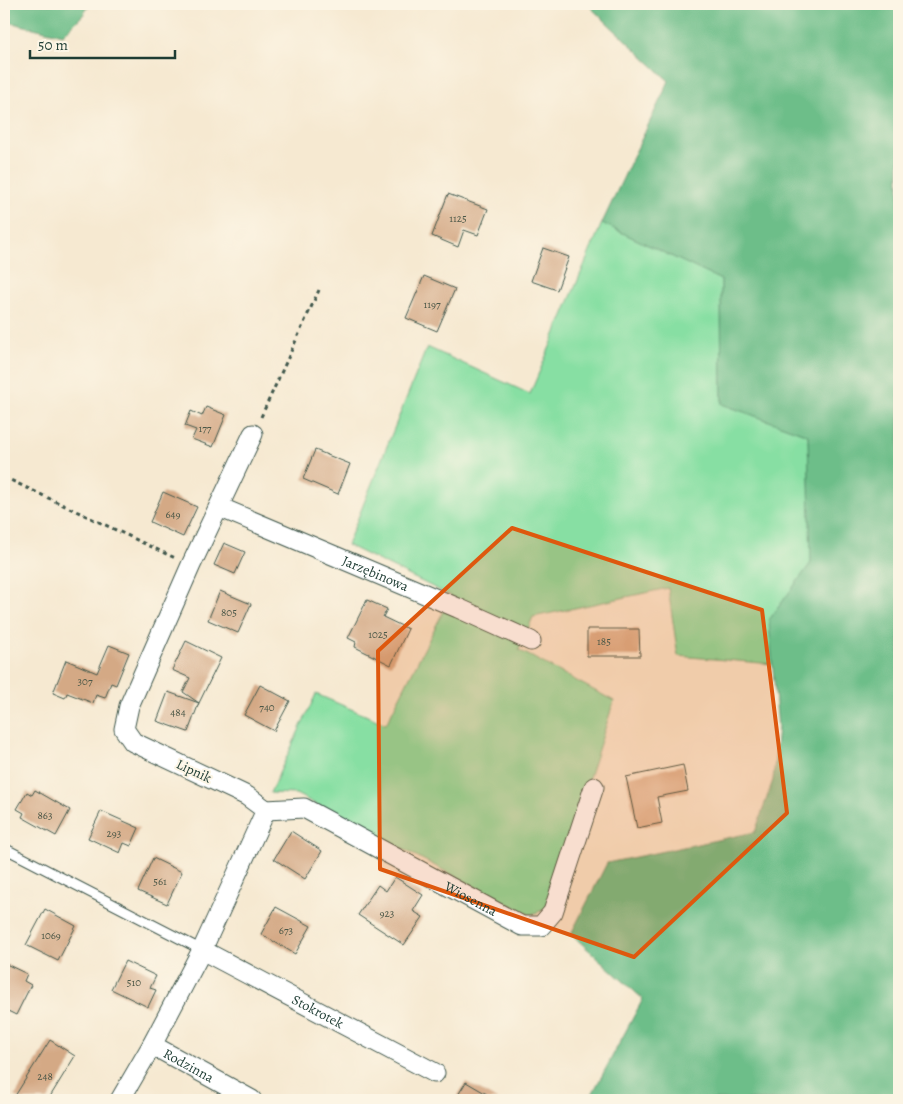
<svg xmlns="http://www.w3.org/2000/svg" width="903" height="1104" viewBox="0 0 903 1104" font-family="Alegreya,serif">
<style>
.green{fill:#87dfa3;stroke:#538e6c}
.forest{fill:#6dbe89;stroke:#467e5e}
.building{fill:#d4a985}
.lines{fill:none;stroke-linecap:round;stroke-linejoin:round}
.lane-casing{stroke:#3f574c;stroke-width:11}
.street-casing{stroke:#3f574c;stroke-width:21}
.path{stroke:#3f574c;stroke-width:3;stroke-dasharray:4 4;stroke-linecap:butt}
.lane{stroke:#fff;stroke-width:9}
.street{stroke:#fff;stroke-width:19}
.marked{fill:#de580e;fill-opacity:0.2;stroke:#de580e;stroke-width:4;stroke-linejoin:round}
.labels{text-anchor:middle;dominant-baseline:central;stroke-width:4;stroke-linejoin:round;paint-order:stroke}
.number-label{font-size:11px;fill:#4c5848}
.street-label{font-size:14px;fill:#1f3d34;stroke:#fcf5e5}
</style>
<rect width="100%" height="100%" fill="#fcf5e5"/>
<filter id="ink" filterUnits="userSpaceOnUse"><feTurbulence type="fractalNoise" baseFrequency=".02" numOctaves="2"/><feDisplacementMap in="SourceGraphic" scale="10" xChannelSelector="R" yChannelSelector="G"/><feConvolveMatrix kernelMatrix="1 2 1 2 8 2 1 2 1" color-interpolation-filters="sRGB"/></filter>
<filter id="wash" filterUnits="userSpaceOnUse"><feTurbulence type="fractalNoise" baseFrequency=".0096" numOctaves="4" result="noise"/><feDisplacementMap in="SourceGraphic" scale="20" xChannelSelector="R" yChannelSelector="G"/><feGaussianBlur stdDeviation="1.12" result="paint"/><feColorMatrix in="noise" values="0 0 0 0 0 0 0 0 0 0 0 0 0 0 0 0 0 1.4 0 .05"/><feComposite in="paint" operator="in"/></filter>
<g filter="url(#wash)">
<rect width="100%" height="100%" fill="#f6e9d1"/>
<!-- green -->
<path class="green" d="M602 223 721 280 722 404 808 435 811 563 769 620 773 664 678 656 668 588 533 617 519 650 614 701 546 909 530 915 296 794 270 793 316 694 386 724 451 596 347 545 427 347 530 394Z"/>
<!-- forest -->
<path class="forest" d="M4 4H90L83 15 63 35 4 21Z
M587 4H899V1100H589L643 999 571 934 607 863 755 832 773 780 778 728 769 620 811 563 808 435 722 404 721 280 602 223 669 81Z"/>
<g id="blocks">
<!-- building -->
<path class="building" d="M448 194 488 209 478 235 464 230 458 247 432 236Z
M543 248 569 257 557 290 531 281Z
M424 276 455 289 437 331 406 318Z
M206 407 226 415 213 447 192 439 196 430 185 426 191 411 202 416Z
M315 450 350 464 338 494 303 479Z
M163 492 197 507 183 537 150 522Z
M224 543 245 552 235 574 214 565Z
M220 591 251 604 238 633 208 620Z
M367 600 387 609 383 617 408 629 391 665 355 647 356 642 348 638Z
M587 629H639L640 656H587Z
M186 641 221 658 199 703 188 732 157 721 168 692 199 703 183 692 190 678 172 670Z
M109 645 129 653 116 685 111 683 105 698 96 695 93 703 67 693 65 698 53 693 66 660 97 673Z
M260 685 290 701 274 731 244 715Z
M683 765 688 791 657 797 662 823 637 828 626 777Z
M35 790 70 810 56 836 22 817 24 813 17 809 27 792 32 795Z
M101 811 139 828 131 846 124 843 120 853 88 838Z
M291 831 322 851 305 879 274 859Z
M153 858 182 872 167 904 138 891Z
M395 877 423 895 413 911 423 917 404 945 358 915 378 885 386 891Z
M276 907 311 926 295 954 261 934Z
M45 909 76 926 58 961 26 945Z
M125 961 156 976 150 988 156 990 148 1007 111 989Z
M6 964 27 974 24 981 31 985 16 1015 4 1009V968Z
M50 1040 75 1056 48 1100H23L15 1096Z
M466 1082 497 1100H455Z"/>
</g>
</g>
<g filter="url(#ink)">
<use href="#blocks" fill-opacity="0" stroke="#3f574c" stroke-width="1"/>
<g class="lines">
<!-- lane casing -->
<g class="lane-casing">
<path id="lane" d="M4 848 202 950"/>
</g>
<!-- street casing -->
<g class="street-casing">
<g id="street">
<path id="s1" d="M219 507 458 608 531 641"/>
<path id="s2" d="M266 810 304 808 522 926H541L553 912 594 787"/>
<path id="s3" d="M202 950 435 1073"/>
<path id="s4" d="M152 1045 252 1100"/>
<path d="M120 1100 152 1045 202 950 266 810 247 796 133 742 124 729 129 706 191 565 253 434"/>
</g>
</g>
<!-- path -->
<path class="path" d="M261 417 319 290
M4 477 175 558"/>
<!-- lane -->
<use href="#lane" class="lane"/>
<!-- street -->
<use href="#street" class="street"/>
</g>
</g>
<!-- marked area -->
<path class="marked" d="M512 528 762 610 787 813 634 957 380 869 378 651Z"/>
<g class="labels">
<!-- number labels -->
<g class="number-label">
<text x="458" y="218">1125</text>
<text x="432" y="304">1197</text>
<text x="205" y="428">177</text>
<text x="173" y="514">649</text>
<text x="229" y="612">805</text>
<text x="378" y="634">1025</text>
<text x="604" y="641">185</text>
<text x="85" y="681">307</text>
<text x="267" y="707">740</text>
<text x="178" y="712">484</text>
<text x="45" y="815">863</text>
<text x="114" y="833">293</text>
<text x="160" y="881">561</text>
<text x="387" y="913">923</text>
<text x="286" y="930">673</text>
<text x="51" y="935">1069</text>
<text x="134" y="982">510</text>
<text x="45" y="1076">248</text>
</g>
<!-- street labels -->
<g class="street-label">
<text stroke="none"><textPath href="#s1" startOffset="170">Jarzębinowa</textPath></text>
<text transform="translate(194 771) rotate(25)">Lipnik</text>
<text stroke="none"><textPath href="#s2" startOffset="228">Wiosenna</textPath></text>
<text stroke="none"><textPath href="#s3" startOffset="131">Stokrotek</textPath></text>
<text stroke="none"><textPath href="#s4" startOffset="42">Rodzinna</textPath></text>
</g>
</g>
<!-- margin -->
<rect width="903" height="1104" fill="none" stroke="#fcf5e5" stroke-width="20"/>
<!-- scale -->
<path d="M30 50v8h145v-8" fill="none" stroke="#1f3d34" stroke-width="2.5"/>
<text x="38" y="50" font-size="15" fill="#1f3d34" stroke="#fcf5e5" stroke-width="4" paint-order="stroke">50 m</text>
</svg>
